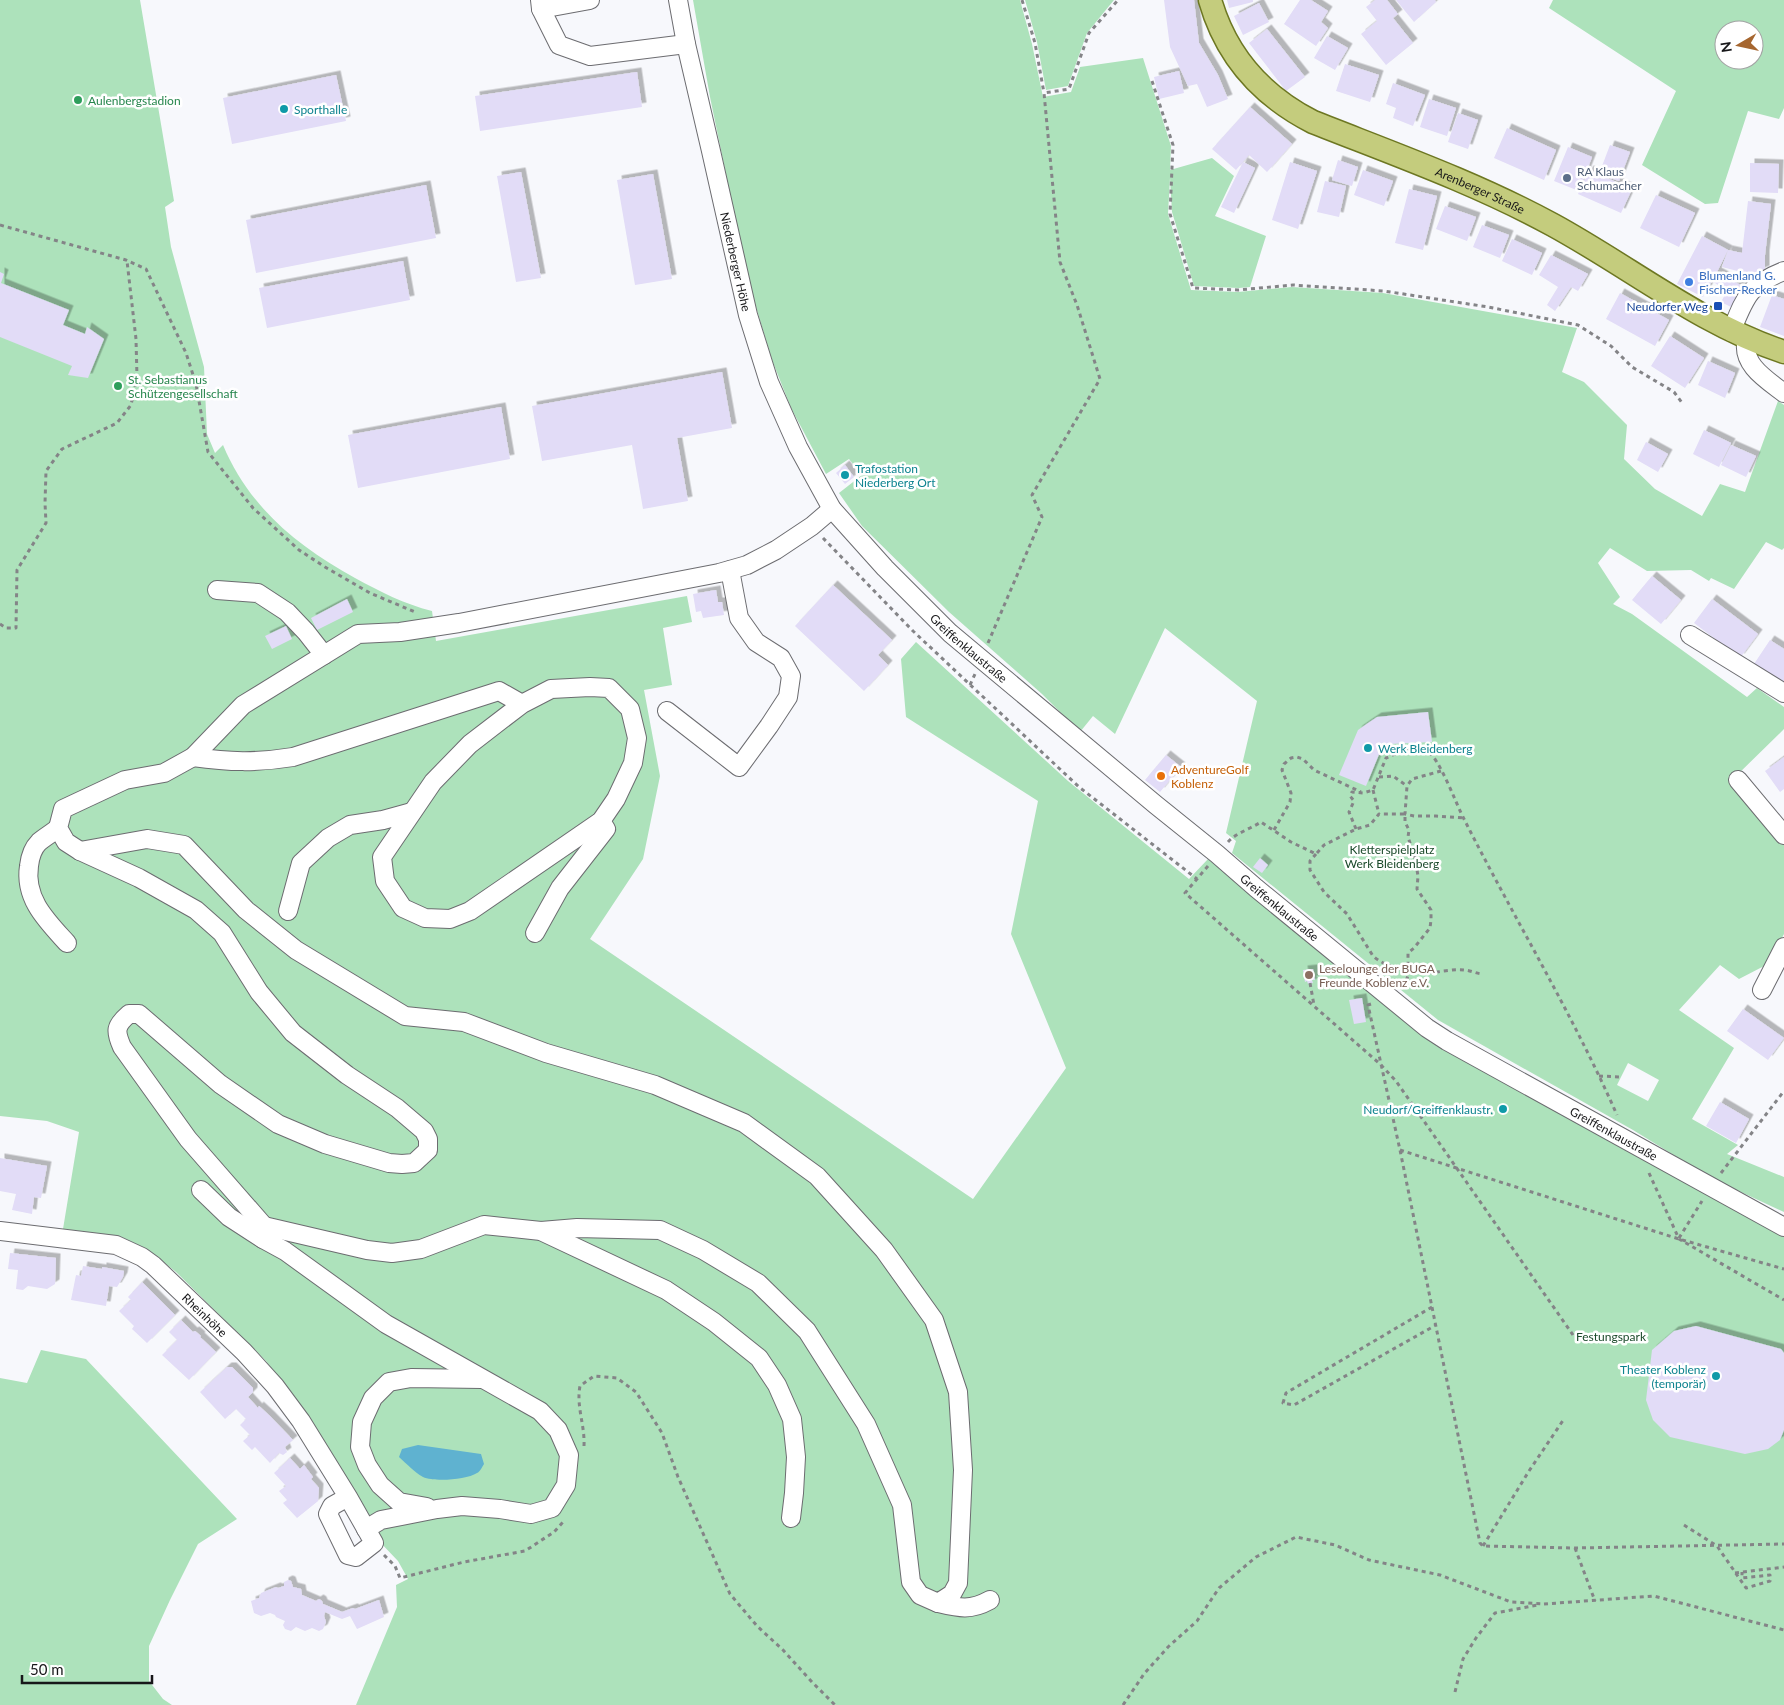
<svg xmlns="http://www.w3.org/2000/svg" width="1784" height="1705" viewBox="0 0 1784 1705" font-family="Lato,sans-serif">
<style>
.green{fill:#ade2bb;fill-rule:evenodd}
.water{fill:#5fb2d0}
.building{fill:#e2dcf7;filter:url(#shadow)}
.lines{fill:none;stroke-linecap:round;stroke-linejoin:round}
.minor-casing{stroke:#6c6c70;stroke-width:20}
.major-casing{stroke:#6d7722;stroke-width:25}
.path{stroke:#848487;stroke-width:3;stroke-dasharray:4 4;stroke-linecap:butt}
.minor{stroke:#fff;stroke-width:18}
.major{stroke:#c4cc7d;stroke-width:22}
.leisure-dot{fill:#2e9e5b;stroke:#fff;stroke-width:2}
.culture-dot{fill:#0f9aa8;stroke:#fff;stroke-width:2}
.service-dot{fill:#5c6f8a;stroke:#fff;stroke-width:2}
.shop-dot{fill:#3f7fe0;stroke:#fff;stroke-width:2}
.transit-dot{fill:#1a4fb4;stroke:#fff;stroke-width:2}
.food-dot{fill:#e8710a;stroke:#fff;stroke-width:2}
.education-dot{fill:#8d6e63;stroke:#fff;stroke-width:2}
.labels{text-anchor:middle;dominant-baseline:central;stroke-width:5;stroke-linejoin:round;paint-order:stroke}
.leisure-label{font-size:12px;fill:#27864d;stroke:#fff;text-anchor:start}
.culture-label{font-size:12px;fill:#0d838f;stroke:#fff;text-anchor:start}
.service-label{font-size:12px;fill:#4e5e75;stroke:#fff;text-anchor:start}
.street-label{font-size:12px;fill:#171719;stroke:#fff}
.shop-label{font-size:12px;fill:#366cbe;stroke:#fff;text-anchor:start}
.transit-label{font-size:12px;fill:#164399;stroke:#fff;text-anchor:end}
.food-label{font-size:12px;fill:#c56008;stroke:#fff;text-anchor:start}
.park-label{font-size:12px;fill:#1a492a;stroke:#fff}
.education-label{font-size:12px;fill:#785e54;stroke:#fff;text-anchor:start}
</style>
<defs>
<filter id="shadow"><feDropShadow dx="4.5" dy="-4.5" stdDeviation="0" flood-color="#0004"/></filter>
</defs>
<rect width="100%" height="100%" fill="#f7f8fc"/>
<!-- green -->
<path class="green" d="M0 0H140L174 201 165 207 171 247 204 367 207 434 215 453 223 445C249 507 297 546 355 578 381 592 404 604 432 611L436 641 687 596 692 622 663 628 672 685 644 690 660 776 643 859 590 939 973 1199 1066 1068 1011 934 1038 801 906 717 901 659 916 642 1068 781 1189 879 1208 859 1356 978 1784 1232V1705H356L397 1607 396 1585 408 1579 398 1561 377 1539 313 1426 266 1361 176 1272 147 1249 119 1236 63 1229 79 1132 47 1121 0 1116Z
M693 0H1020L1032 44 1043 97 1071 92 1080 67 1143 58 1171 146 1170 170 1212 158 1234 176 1215 216 1266 236 1250 287 1239 288 1194 286 1172 212 1170 178 1168 214 1191 290 1238 292 1292 287 1383 293 1577 328 1562 372 1584 382 1627 425 1624 459 1655 489 1702 516 1720 484 1745 492 1778 401 1784 405V548L1782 550 1766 542 1734 589 1711 578 1709 581 1691 570 1647 571 1610 548 1598 563 1620 597 1613 604 1632 614 1747 697 1757 688 1784 707V729L1732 780 1784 841V934L1768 964 1739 979 1720 965 1679 1010 1734 1048 1692 1119 1738 1145 1727 1154 1784 1177V1212L1711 1178 1633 1130 1438 1020 1232 853 1236 841 1226 833 1257 701 1165 628 1115 734 1093 716 1080 732 1042 694 949 612 862 526 839 493 862 475 849 459 826 474 791 408 772 360 756 307 740 242 710 97ZM1628 1063 1659 1080 1648 1101 1617 1085Z
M1025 0H1114L1087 33 1068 86 1046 90 1037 42Z
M1553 0H1784V108L1779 119 1748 111 1718 203 1705 204 1642 165 1676 91 1549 8ZM1724 30H1754V60H1724Z
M41 1350 86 1359 237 1519 198 1544 170 1600 149 1646V1681L163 1699 172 1705H0V1378L27 1383Z"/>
<!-- water -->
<path class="water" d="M418 1445 481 1454 484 1464C482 1467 480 1472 477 1473 466 1480 434 1482 423 1477 414 1472 407 1464 399 1457L402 1449Z"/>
<!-- building -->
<path class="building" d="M1164 0H1194L1199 43 1218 75 1228 99 1207 107 1197 84 1188 86 1170 47Z
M1227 0H1253V2L1229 8Z
M1300 0H1311L1328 11 1321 22 1328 28 1316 46 1284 24Z
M1375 0H1387L1398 14 1393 18 1413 43 1386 65 1361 34 1377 21 1366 7Z
M1396 0H1435L1436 2 1414 22Z
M1259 3 1269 22 1243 35 1234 16Z
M1267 29 1305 77 1286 91 1249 43Z
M1327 36 1348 48 1335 70 1314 58Z
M1345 64 1379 75 1370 102 1336 91Z
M1179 71 1184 93 1159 99 1154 77Z
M637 72 642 107 480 131 475 96Z
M336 75 346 121 232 144 223 98Z
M1393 83 1425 95 1413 126 1393 118 1396 108 1386 104Z
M1429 99 1456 108 1447 136 1420 127Z
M1250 107 1292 144 1267 172 1249 155 1236 170 1212 149Z
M1458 113 1478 120 1468 149 1448 142Z
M1507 128 1556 150 1544 180 1494 158Z
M1610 145 1630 152 1619 181 1599 174Z
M1568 147 1592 157 1579 191 1554 181Z
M1338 160 1358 167 1352 186 1332 180Z
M1243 162 1255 168 1234 213 1221 207Z
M1290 162 1317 171 1298 229 1272 220Z
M1750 163 1779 164 1778 193 1750 192Z
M1363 170 1393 181 1384 206 1354 195Z
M1589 170 1632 189 1621 213 1578 194Z
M521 172 541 278 516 282 497 176Z
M653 174 672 279 635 285 617 180Z
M1325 181 1346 186 1339 217 1317 212Z
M426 185 436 238 256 273 246 220Z
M1409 189 1437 196 1423 250 1395 243Z
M1656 195 1695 213 1679 247 1640 228Z
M1748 201 1771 204 1765 255V270L1753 275 1722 267 1728 250 1742 253Z
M1445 206 1476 217 1467 241 1436 229Z
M1482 225 1509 235 1500 258 1473 247Z
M1702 236 1728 250 1717 272 1746 288 1735 309 1721 302 1727 291 1712 281 1703 297 1677 284Z
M1512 239 1542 253 1532 275 1502 261Z
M1551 255 1588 274 1578 291 1571 287 1555 311 1547 305 1558 287 1539 275Z
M403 261 410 300 267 328 259 288Z
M0 272 4 274 1 283 69 310 63 325 85 334 87 327 104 339 88 378 68 375 72 366 0 337Z
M1620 293 1669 320 1655 346 1606 319Z
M1772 295 1784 299V336L1760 327Z
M1670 336 1704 358 1685 388 1651 366Z
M1708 361 1735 373 1725 398 1698 385Z
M722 372 732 428 677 438 688 501 643 509 632 445 542 461 532 406Z
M501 407 510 459 358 488 348 435Z
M1704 430 1731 443 1719 467 1693 454Z
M1646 442 1668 454 1658 472 1637 460Z
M1731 445 1756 456 1746 477 1721 465Z
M845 465 854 477 845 484 836 473Z
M1652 576 1681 600 1661 624 1632 600Z
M833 585 892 640 878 655 888 665 864 691 795 626Z
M716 590 718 602H722L724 615 703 618 701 611 696 612 693 594Z
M347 599 353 612 317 630 311 618Z
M1712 599 1758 634 1740 658 1694 623Z
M286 626 292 639 272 649 265 636Z
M1770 640 1784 649V685L1754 664Z
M1428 712 1432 742 1390 744 1380 752 1366 786 1339 775 1358 730 1368 723 1377 717Z
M1166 755 1181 767 1160 792 1145 780Z
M1784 757V789L1780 792 1765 771Z
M1260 858 1268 865 1262 873 1253 867Z
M1313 969 1315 980H1312L1313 983 1308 984 1307 981 1305 982 1303 970Z
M1362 998 1366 1022 1354 1024 1349 1000Z
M1743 1009 1784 1038 1768 1060 1727 1031Z
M1720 1102 1749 1119 1736 1143 1706 1126Z
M0 1158 47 1166 41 1198 34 1197 32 1214 12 1210 16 1194 0 1191Z
M10 1253 56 1258 55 1284 47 1289 28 1286 23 1290 16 1289 18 1270 8 1269Z
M83 1266 102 1269V1267L124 1271 123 1277 117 1287 109 1286 106 1306 71 1300 76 1275 81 1276Z
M142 1282 175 1315 147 1343 132 1329 134 1326 119 1311 131 1300 128 1297Z
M181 1320 193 1332 195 1331 201 1336 200 1337 216 1352 189 1380 162 1355 177 1340 169 1332Z
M1696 1326 1781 1349 1784 1353V1430L1780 1440 1768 1449 1745 1454 1670 1437 1653 1420 1646 1400 1652 1350 1674 1331Z
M227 1367H232L253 1388V1392L248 1397 258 1408 259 1406 270 1416 293 1440 285 1447 287 1452 283 1455 279 1453 270 1463 255 1447 252 1450 243 1441 250 1435 240 1425 246 1419 236 1409 225 1419 200 1392Z
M290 1458 300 1469 304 1465 313 1477 311 1479 319 1488 318 1501 297 1518 283 1503 287 1500 279 1491 286 1486 274 1473Z
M288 1580 291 1581 293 1587 301 1589 302 1595 316 1601 319 1599 322 1601 323 1604 342 1612 353 1608 355 1609 379 1600 384 1617 357 1629 350 1616 342 1619 325 1612 324 1616 326 1622 323 1629 319 1631 312 1628 305 1631 296 1627 291 1631 285 1629 283 1625 285 1621 276 1617 275 1615 270 1613 261 1616 254 1613 251 1601 259 1598 261 1593 276 1587 278 1588 284 1586V1582Z"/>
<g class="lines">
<!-- minor casing -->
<g class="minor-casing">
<g id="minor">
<path d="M540 0 541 9 559 45 590 56 686 44"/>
<path id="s1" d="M678 0 686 44 711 151 748 315 769 382 798 447 832 509 885 568 950 633 1156 805 1217 854 1256 888 1427 1028 1447 1041 1784 1227"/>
<path d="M541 9 590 0"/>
<path d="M1731 332C1745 298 1748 285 1784 271"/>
<path d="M1747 339C1740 364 1767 380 1784 393"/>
<path d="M217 590 258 593 287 612 306 632 324 655"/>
<path d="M1690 635 1784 693"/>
<path d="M667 711 739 767 769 726 788 697 791 676 781 658 756 642 739 618 730 570"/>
<path d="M193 757C229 762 256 763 293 757L499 691 522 704 470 744 433 782 382 857 385 881 403 908 425 918 450 919 470 911 601 821 616 799 633 763 637 738 630 709 609 688 590 687 551 689 522 704"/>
<path d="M1738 780 1784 835"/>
<path d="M58 828C52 833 45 837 39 842 32 849 30 857 29 866 24 899 47 921 67 943"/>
<path d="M80 851 147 839 184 845 246 910 296 950 405 1016 464 1022 546 1053 655 1085 744 1123 817 1176 884 1250 934 1320 958 1392 963 1470 958 1583 952 1594 938 1603 920 1595 911 1582 902 1505 866 1424 807 1331 758 1283 703 1250 660 1230 577 1228 541 1231 484 1225 421 1249 392 1253 367 1250 264 1226"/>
<path d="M288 911 301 863 328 838 350 825 383 820 412 812"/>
<path d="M535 933 560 888 606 829 601 821"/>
<path d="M1762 990 1784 947"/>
<path d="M201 1190 229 1217 263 1239"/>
<path id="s2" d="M0 1231 116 1245 142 1257 153 1265 244 1352 275 1386 301 1421 348 1497 374 1543 356 1557 348 1555 328 1514 332 1506 348 1497"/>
<path d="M543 1232 666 1290 714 1322 759 1358 777 1385 792 1419 796 1457 794 1493 791 1518"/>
<path d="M427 1507 399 1502 380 1485 367 1465 360 1447 362 1422 373 1398 389 1382 411 1378 482 1379"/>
<path d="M366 1529 381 1520 437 1509 462 1506 500 1509 531 1514 552 1508 566 1485 569 1455 558 1430 540 1411 386 1324 285 1251 263 1239 264 1226 188 1139 122 1047C115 1031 115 1026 129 1014H139L220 1084 278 1124 325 1144 389 1163 402 1164 414 1163 428 1150V1139L424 1131 397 1108 347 1075 293 1033 259 992 222 933 196 910 139 878 80 851 66 842 58 828 63 809 125 780 164 773 193 757 243 705 358 634 400 632 459 623 719 573 747 565 776 550 812 526 832 509"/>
<path d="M938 1603C959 1608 970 1611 990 1600"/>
</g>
</g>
<!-- major casing -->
<g class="major-casing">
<g id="major">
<path id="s3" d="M1210 0C1226 56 1262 96 1313 122 1394 154 1476 183 1553 225 1630 267 1700 324 1784 352"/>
</g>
</g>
<!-- path -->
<path class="path" d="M1022 0 1035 43 1044 93
M1152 81 1173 145 1170 214 1193 288 1238 290 1293 285 1384 291 1488 307 1578 325 1611 346 1632 367 1674 392 1683 404
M0 225 126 260 146 269 186 353 196 384 208 452 253 508 299 550 325 567 370 593 415 612
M823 538 913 631 1079 787 1197 879
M0 624 6 628H16L17 570 46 523 45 503 46 471 62 449 117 423 131 405 137 377 136 339 127 261
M988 643 1042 517 1032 495 1100 379 1077 305 1060 262 1044 93 1069 89 1089 33 1118 0
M970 685 975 674
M1441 771 1412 779 1407 786 1405 814 1414 816H1436L1464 818
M1379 777 1393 776 1407 786
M1373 790 1379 814
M1356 829 1349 812 1354 801 1350 796 1352 792 1363 793 1373 790 1386 758C1398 753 1414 743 1426 750 1439 756 1456 804 1464 819 1514 918 1572 1013 1617 1115
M1274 830 1290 802 1291 793 1282 770 1284 764 1291 758 1297 757 1303 759 1314 770 1361 792
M1228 842C1236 833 1250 829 1261 822L1291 842 1316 854 1324 845 1356 829 1370 825 1379 814H1405V822L1409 830 1408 837 1415 858 1418 876 1417 889 1431 910V920L1430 928 1414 948 1408 953V962L1410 970
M1316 854 1310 861V870L1324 892 1347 914 1373 956C1389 970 1416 973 1437 972 1445 971 1455 969 1464 970 1470 970 1477 974 1483 974
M1208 866 1185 893 1380 1064 1396 1081 1573 1335
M1310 983 1314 1005
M1401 985 1405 984 1410 970 1415 964
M1371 1004 1368 1005 1400 1150 1480 1543 1483 1546 1575 1548 1784 1544
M1599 1076 1621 1077
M1400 1150 1679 1239 1784 1269
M1649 1173 1679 1239 1784 1300
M1721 1173 1784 1091
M1679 1238 1702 1201
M1432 1307 1286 1393 1283 1403 1294 1405 1436 1325
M584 1446C585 1425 576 1406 580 1386L594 1376 617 1378 636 1392 662 1433 678 1477 730 1594 757 1626 783 1650 812 1682 835 1705
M1684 1525 1717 1546 1746 1588 1770 1581V1575L1742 1578V1572
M1483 1546 1529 1471 1564 1419
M1575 1548 1595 1601
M384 1555 395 1566 400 1578 464 1562 525 1551 554 1532 563 1522
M1735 1573 1784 1567
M1544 1604 1654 1596 1784 1630
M1455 1692 1463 1659 1476 1638 1495 1613 1538 1605
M1123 1705 1144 1674 1168 1647 1197 1621 1219 1588 1256 1557 1296 1537 1335 1545 1369 1560 1440 1575 1511 1602 1546 1604"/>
<!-- minor -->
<use href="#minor" class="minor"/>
<!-- major -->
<use href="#major" class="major"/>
</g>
<!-- markers -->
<g class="leisure-dot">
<circle cx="78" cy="100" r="5"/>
<circle cx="118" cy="386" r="5"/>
</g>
<g class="culture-dot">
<circle cx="284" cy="109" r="5"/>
<circle cx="845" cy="475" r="5"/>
<circle cx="1368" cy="748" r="5"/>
<circle cx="1503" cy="1109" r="5"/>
<circle cx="1716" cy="1376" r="5"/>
</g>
<circle class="service-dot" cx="1567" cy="178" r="5"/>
<circle class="shop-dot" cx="1689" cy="282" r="5"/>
<rect class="transit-dot" x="1713" y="301" width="10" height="10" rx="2.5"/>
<circle class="food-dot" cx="1161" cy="776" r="5"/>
<circle class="education-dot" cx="1309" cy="975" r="5"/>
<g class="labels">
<!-- leisure labels -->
<g class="leisure-label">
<text x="88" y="100">Aulenbergstadion</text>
<text x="128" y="379">St. Sebastianus<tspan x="128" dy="14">Schützengesellschaft</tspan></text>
</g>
<!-- culture labels -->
<g class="culture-label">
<text x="294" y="109">Sporthalle</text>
<text x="855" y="468">Trafostation<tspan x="855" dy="14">Niederberg Ort</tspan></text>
<text x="1378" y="748">Werk Bleidenberg</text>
<text x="1493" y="1109" text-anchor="end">Neudorf/Greiffenklaustr.</text>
<text x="1706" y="1369" text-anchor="end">Theater Koblenz<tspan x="1706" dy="14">(temporär)</tspan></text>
</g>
<!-- service labels -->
<g class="service-label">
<text x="1577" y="171">RA Klaus<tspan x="1577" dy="14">Schumacher</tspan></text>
</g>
<!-- street labels -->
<g class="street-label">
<text stroke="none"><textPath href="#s3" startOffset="345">Arenberger Straße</textPath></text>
<text stroke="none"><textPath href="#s1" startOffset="268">Niederberger Höhe</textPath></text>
<text stroke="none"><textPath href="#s1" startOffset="730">Greiffenklaustraße</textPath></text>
<text stroke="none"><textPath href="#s1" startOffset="1135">Greiffenklaustraße</textPath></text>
<text stroke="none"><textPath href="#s1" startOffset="1540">Greiffenklaustraße</textPath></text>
<text stroke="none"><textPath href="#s2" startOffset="231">Rheinhöhe</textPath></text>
</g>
<!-- shop labels -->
<g class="shop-label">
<text x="1699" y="275">Blumenland G.<tspan x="1699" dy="14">Fischer-Recker</tspan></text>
</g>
<!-- transit labels -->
<g class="transit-label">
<text x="1708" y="306">Neudorfer Weg</text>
</g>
<!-- food labels -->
<g class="food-label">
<text x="1171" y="769">AdventureGolf<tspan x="1171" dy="14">Koblenz</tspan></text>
</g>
<!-- park labels -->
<g class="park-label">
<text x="1392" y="849">Kletterspielplatz<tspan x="1392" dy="14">Werk Bleidenberg</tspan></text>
<text x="1611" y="1336">Festungspark</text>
</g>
<!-- education labels -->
<g class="education-label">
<text x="1319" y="968">Leselounge der BUGA<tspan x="1319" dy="14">Freunde Koblenz e.V.</tspan></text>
</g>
</g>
<!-- north arrow -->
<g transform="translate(1739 45) rotate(261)"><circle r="24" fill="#ffffff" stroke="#a2a2a3"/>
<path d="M0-4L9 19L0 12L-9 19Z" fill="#a6662f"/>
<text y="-8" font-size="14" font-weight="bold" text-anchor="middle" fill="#171719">N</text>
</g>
<!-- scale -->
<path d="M22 1675v8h130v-8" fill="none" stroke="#171719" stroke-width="2.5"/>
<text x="30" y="1675" font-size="15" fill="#171719" stroke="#ffffff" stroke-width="4" paint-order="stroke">50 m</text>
</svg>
